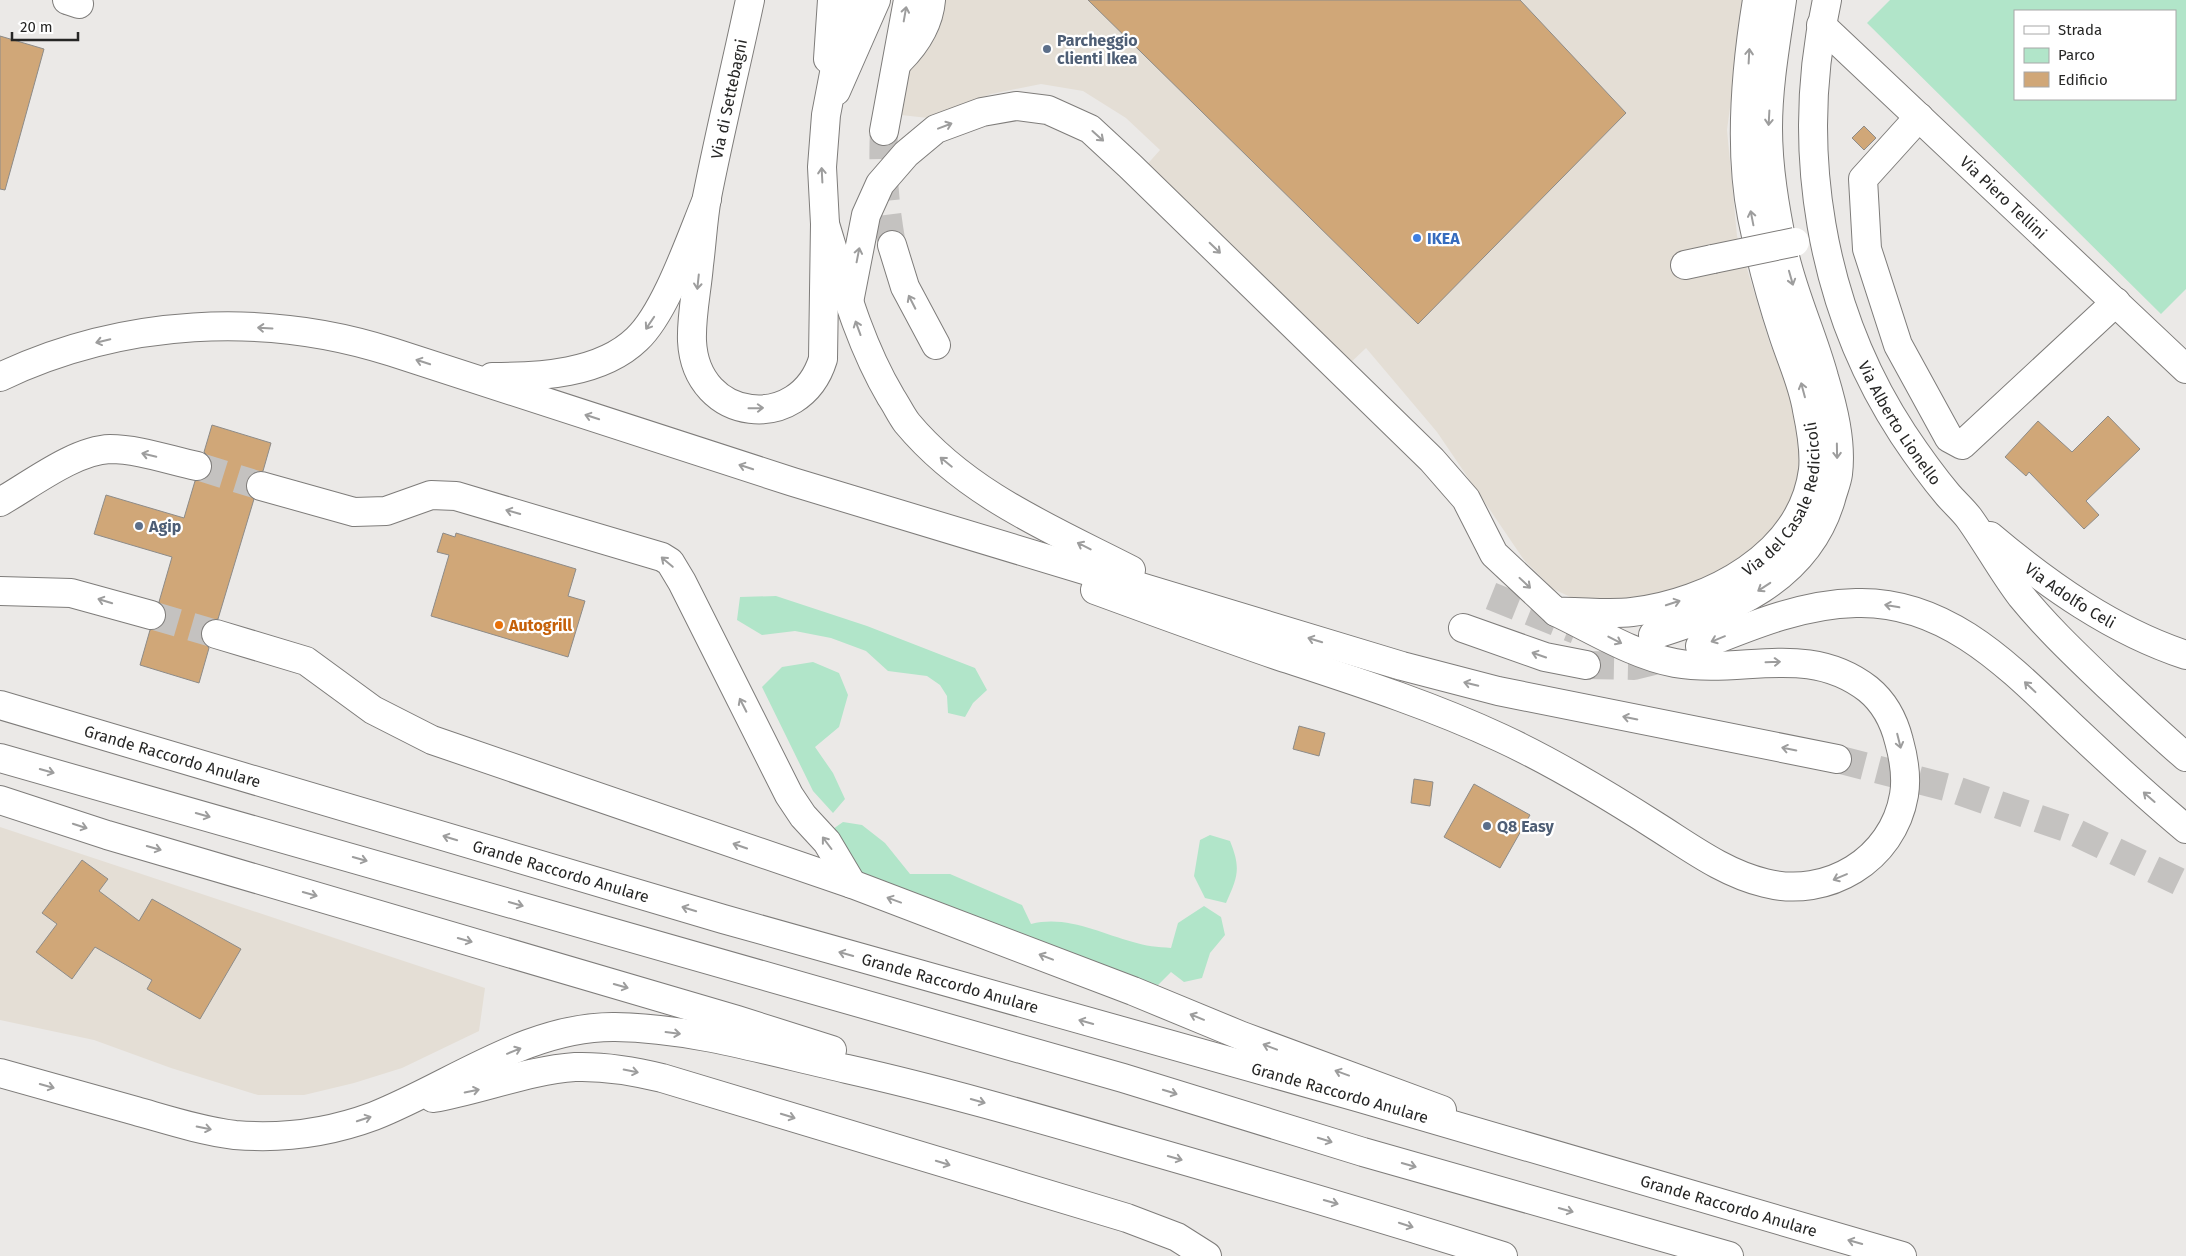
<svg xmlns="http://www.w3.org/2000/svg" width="2186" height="1256" viewBox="0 0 2186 1256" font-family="'Fira Sans',sans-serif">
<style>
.built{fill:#e4ded5}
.green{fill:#b1e5c9;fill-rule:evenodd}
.building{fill:#d0a778;stroke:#8d8b88}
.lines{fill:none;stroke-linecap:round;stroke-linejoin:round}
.minor-tunnel{stroke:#c4c2c0;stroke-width:28;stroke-dasharray:28 14;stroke-linecap:butt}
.highway-tunnel{stroke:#c4c2c0;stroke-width:28;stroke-dasharray:28 14;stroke-linecap:butt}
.minor-casing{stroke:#7e7c7a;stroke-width:30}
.major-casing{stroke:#7e7c7a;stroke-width:30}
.highway-casing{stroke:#7e7c7a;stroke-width:30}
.minor{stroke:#fff;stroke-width:28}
.major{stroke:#fff;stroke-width:28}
.highway{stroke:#fff;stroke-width:28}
.minor-bridge-casing{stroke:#7e7c7a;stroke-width:30;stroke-linecap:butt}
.minor-bridge{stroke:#fff;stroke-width:28}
.oneway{stroke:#9d9d9d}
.service-dot{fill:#5c6f8a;stroke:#fff;stroke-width:2}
.shop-dot{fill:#3f7fe0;stroke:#fff;stroke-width:2}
.food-dot{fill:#e8710a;stroke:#fff;stroke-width:2}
.labels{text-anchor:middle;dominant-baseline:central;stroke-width:4.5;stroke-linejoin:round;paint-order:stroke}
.service-label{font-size:16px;font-weight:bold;fill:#4e5e75;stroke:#fff;text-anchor:start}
.street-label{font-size:16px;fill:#262625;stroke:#fff}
.shop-label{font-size:16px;font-weight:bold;fill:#366cbe;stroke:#fff;text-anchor:start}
.food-label{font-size:16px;font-weight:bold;fill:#c56008;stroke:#fff;text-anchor:start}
</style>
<rect width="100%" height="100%" fill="#ebe9e7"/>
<!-- built -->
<path class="built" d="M919 0H1748L1738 47 1727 130 1737 236 1770 344 1798 407 1803 470 1792 508 1737 570 1640 605 1575 599 1553 589 1524 560 1437 432 1366 348 1347 366 1144 168 1160 150 1126 118 1083 91 1041 84 991 94 928 118 901 115 905 70Z
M0 827 485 988 479 1031 402 1068 354 1083 304 1095H258L171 1068 94 1040 0 1020Z"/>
<!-- green -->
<path class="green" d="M1890 0H2186V289L2161 314 1867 23ZM2015 11H2175V99H2015Z
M776 596 867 626 975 668 987 690 973 703 965 717 948 713 947 696 940 685 927 676 888 671 866 651 831 638 795 631 762 635 737 620 740 597Z
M813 662 839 673 848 695 839 727 815 747 833 773 845 799 833 813 813 791 762 687 782 667Z
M843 822 862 825 885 843 910 874H950L1022 905 1031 924C1067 915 1099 933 1133 942 1145 946 1158 947 1171 948L1178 923 1204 906 1221 917 1225 935 1210 953 1202 978 1184 982 1171 972 1158 985 1126 979 865 878 854 866 833 829Z
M1210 835 1230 841C1241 868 1238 877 1226 903L1205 898 1194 876 1200 840Z"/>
<!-- building -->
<path class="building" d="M1088 0H1520L1626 113 1418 324Z
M0 36 44 49 5 190 0 189Z
M1864 126 1876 138 1864 150 1852 138Z
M2108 416 2140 449 2086 501 2099 515 2084 529 2029 472 2026 476 2005 457 2038 421 2072 452Z
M212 425 271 443 263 471 250 475 246 481V490L254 499 218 619 206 622 201 630V638L209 648 199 683 140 665 150 630 162 626 166 620V611L159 602 172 557 94 534 106 495 184 518 195 481 208 477 212 470V461L204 452Z
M443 533 455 537 456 533 576 569 568 596 585 601 568 657 431 616 449 555 437 552Z
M1299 726 1325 733 1319 756 1293 749Z
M1414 779 1433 782 1430 806 1411 803Z
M1474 784 1530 815 1500 868 1444 837Z
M82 860 108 879 99 891 139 921 152 899 241 949 200 1019 147 989 152 980 95 947 72 979 36 952 57 924 42 913Z"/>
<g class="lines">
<!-- minor-tunnel -->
<path class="minor-tunnel" d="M884 131C882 169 885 207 892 245
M197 466 261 486
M1491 596 1576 630
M151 615 216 634"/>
<!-- highway-tunnel -->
<path class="highway-tunnel" d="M1586 665 1634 666 1670 657
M1837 759 1953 789 2066 828 2186 885"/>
<!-- minor casing -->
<g class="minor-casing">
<g id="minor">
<path d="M67 0 79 4"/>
<path id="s1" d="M1827 0C1794 148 1820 307 1903 434 1917 455 1932 476 1948 495 1955 503 1963 510 1969 518 1987 543 2002 571 2021 596 2047 628 2077 656 2107 685 2133 709 2159 734 2186 757"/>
<path id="s2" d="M1821 25 2186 369"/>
<path d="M828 59 832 0"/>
<path d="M899 61C916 44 929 24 931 0"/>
<path d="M836 91 876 0"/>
<path d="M1919 117 1863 179 1867 249 1898 345 1949 438 1962 445 2116 302"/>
<path d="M884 131 908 0"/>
<path d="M892 245 905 287 936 345"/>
<path d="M1685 265 1713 259"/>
<path id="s3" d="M849 302 866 215 880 184 906 154 936 129 982 112 1016 106 1048 110 1090 129 1130 166 1432 460 1466 499 1494 554 1556 612C1581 611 1607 615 1632 612 1709 603 1802 555 1813 470 1815 451 1811 429 1807 410 1803 384 1791 359 1783 334 1770 295 1760 256 1752 217 1739 150 1746 67 1757 0"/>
<path d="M261 486 354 512 386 511 431 495 456 496 662 557 670 562 682 582 789 795 803 816 827 842 852 884"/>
<path d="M0 502C30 485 75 450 110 449 138 449 169 460 197 466"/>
<path id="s4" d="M1990 536C2048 585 2113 631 2186 655"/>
<path d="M0 591 71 593 151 615"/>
<path d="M216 634 306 661 373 710 432 740 852 884 1133 991 1242 1036 1442 1110"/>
<path d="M1653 635C1728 612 1807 581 1831 499 1833 491 1837 482 1838 474 1842 442 1833 407 1824 377 1812 333 1792 292 1783 248 1775 208 1768 168 1768 128 1768 85 1776 42 1782 0"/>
</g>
</g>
<!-- major casing -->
<g class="major-casing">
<path id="major" d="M750 0C736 66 720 131 707 197 703 219 702 242 699 265 697 290 691 316 692 341 696 423 800 434 823 359L825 224 822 167 826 115 848 0"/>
</g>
<!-- highway casing -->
<g class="highway-casing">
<g id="highway">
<path d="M825 224C843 283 859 343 891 397 897 406 901 415 907 423 966 494 1051 529 1131 570"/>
<path d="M0 377C122 319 264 311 392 352L793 482 1402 666 1498 691 1837 759"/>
<path d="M492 377C539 377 601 374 637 339 666 312 691 237 707 199"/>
<path d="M1095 590C1155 612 1215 634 1276 655 1352 680 1428 704 1501 738 1555 763 1606 794 1656 826 1691 848 1724 873 1765 883 1827 899 1893 860 1904 795 1907 777 1904 759 1899 741 1894 721 1884 702 1868 689 1807 642 1743 675 1675 663 1633 655 1594 630 1556 612"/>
<path d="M1463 628 1545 657 1586 665"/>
<path d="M1700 646C1750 626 1802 604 1856 603 1951 600 2016 674 2079 733 2114 766 2149 798 2186 829"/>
<path id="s5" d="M0 705 723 919 1357 1097 1902 1256"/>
<path d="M0 758 1123 1078 1363 1152 1729 1256"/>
<path d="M0 800 107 835 737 1020 832 1050"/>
<path d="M0 1073C45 1086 91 1098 136 1111 168 1120 202 1131 235 1135 282 1139 331 1132 374 1116 452 1085 528 1026 615 1027 693 1028 771 1052 847 1069 941 1090 1034 1117 1127 1144 1253 1180 1378 1217 1503 1256"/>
<path d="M433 1098C480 1090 529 1070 575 1067 605 1066 634 1071 662 1078L1127 1218 1177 1237 1207 1256"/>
</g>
</g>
<!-- minor -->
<use href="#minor" class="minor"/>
<!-- major -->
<use href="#major" class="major"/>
<!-- highway -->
<use href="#highway" class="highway"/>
<!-- minor-bridge casing -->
<g class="minor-bridge-casing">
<path id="minor-bridge" d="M1713 259 1795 242"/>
</g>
<!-- minor-bridge -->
<use href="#minor-bridge" class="minor-bridge"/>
</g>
<!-- one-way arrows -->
<defs><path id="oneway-shaft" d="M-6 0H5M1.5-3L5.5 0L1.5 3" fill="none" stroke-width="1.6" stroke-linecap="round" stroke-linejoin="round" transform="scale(1.25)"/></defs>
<g class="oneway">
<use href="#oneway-shaft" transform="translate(905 14) rotate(-80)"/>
<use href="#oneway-shaft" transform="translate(1749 56) rotate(-87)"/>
<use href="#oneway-shaft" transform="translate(1769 118) rotate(93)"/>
<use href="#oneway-shaft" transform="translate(945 126) rotate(-21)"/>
<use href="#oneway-shaft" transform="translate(1098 136) rotate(42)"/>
<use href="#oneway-shaft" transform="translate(822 175) rotate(-93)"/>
<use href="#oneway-shaft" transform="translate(1752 218) rotate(-101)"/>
<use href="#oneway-shaft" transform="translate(1215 248) rotate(44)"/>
<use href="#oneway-shaft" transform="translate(858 255) rotate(-79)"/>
<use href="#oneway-shaft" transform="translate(1791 278) rotate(74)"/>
<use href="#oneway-shaft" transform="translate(698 282) rotate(96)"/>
<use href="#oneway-shaft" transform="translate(912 302) rotate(-117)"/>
<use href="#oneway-shaft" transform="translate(650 323) rotate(124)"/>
<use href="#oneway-shaft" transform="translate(265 328) rotate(-177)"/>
<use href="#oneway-shaft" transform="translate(858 328) rotate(-110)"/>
<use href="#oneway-shaft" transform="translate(103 341) rotate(167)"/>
<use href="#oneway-shaft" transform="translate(423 362) rotate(-162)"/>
<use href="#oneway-shaft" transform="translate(1803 390) rotate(-105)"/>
<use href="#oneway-shaft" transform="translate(756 408) rotate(-1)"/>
<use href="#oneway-shaft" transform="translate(592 417) rotate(-162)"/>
<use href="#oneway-shaft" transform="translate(1837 451) rotate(89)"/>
<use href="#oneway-shaft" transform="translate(149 455) rotate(-167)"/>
<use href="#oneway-shaft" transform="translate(946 462) rotate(-141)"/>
<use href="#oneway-shaft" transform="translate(746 467) rotate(-162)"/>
<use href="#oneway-shaft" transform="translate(513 512) rotate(-164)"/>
<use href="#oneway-shaft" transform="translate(1084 546) rotate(-153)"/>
<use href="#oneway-shaft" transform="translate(667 562) rotate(-140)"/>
<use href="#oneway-shaft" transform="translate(1525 583) rotate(43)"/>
<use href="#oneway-shaft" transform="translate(1764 587) rotate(147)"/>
<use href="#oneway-shaft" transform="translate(105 601) rotate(-163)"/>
<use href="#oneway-shaft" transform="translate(1673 603) rotate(-18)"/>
<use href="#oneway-shaft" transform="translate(1892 606) rotate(-170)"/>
<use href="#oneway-shaft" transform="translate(1718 639) rotate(158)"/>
<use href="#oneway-shaft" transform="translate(1315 640) rotate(-163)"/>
<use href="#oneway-shaft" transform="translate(1615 640) rotate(27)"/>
<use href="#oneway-shaft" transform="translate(1539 655) rotate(-161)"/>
<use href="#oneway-shaft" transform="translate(1773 662) rotate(-2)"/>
<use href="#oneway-shaft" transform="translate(1471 684) rotate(-166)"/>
<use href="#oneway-shaft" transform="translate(2030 687) rotate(-137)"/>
<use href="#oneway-shaft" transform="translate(743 705) rotate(-117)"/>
<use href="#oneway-shaft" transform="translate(1630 718) rotate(-169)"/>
<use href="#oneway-shaft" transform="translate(1899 741) rotate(76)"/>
<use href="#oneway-shaft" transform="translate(1789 749) rotate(-169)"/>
<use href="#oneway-shaft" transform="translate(47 771) rotate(16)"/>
<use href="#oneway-shaft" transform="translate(2149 797) rotate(-139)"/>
<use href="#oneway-shaft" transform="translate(203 815) rotate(16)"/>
<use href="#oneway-shaft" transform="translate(80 826) rotate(18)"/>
<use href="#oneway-shaft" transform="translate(450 838) rotate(-163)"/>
<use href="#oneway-shaft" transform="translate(827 843) rotate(-127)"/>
<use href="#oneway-shaft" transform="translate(740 846) rotate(-161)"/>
<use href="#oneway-shaft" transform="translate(154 848) rotate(16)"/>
<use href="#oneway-shaft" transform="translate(360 859) rotate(16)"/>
<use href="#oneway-shaft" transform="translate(1840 877) rotate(157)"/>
<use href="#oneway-shaft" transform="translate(310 894) rotate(16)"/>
<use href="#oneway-shaft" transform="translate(894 900) rotate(-160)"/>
<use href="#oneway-shaft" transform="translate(516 904) rotate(16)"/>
<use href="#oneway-shaft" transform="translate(689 909) rotate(-163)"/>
<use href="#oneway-shaft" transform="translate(465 940) rotate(16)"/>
<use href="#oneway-shaft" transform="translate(846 954) rotate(-164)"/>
<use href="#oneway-shaft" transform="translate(1046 957) rotate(-159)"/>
<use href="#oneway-shaft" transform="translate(621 986) rotate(16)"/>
<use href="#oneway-shaft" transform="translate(1197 1017) rotate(-158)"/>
<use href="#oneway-shaft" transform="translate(1086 1022) rotate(-164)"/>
<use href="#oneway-shaft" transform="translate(673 1033) rotate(7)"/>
<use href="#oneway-shaft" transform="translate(1270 1047) rotate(-159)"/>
<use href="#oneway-shaft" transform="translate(514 1051) rotate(-22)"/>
<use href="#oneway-shaft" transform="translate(631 1071) rotate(11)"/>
<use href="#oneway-shaft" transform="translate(1342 1073) rotate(-160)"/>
<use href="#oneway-shaft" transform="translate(47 1086) rotate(16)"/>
<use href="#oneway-shaft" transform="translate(472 1091) rotate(-12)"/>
<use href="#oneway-shaft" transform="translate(1170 1092) rotate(17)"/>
<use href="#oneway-shaft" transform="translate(978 1101) rotate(16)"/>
<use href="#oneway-shaft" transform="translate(788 1116) rotate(17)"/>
<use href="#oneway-shaft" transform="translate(364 1119) rotate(-18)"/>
<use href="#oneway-shaft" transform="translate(204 1128) rotate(11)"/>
<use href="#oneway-shaft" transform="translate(1325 1140) rotate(17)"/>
<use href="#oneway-shaft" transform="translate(1175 1158) rotate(16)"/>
<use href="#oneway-shaft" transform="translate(943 1163) rotate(17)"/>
<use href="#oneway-shaft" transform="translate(1409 1165) rotate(16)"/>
<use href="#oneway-shaft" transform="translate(1331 1202) rotate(16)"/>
<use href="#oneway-shaft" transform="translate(1566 1210) rotate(16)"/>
<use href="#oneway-shaft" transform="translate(1406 1225) rotate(18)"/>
<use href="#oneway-shaft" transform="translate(1855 1242) rotate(-164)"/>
</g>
<!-- markers -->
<g class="service-dot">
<circle cx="1047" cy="49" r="5"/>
<circle cx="139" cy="526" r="5"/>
<circle cx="1487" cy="826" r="5"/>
</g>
<circle class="shop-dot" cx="1417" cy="238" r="5"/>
<circle class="food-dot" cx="499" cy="625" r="5"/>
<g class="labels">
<!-- service labels -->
<g class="service-label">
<text x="1057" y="40">Parcheggio<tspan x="1057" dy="18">clienti Ikea</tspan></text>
<text x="149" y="526">Agip</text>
<text x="1497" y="826">Q8 Easy</text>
</g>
<!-- street labels -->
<g class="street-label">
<text transform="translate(729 99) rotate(-78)">Via di Settebagni</text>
<text stroke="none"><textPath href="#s2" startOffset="251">Via Piero Tellini</textPath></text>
<text stroke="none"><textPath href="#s1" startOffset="441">Via Alberto Lionello</textPath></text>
<text stroke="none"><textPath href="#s3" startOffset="1321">Via del Casale Redicicoli</textPath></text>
<text stroke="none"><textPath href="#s4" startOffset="100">Via Adolfo Celi</textPath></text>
<text stroke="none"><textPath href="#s5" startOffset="180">Grande Raccordo Anulare</textPath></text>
<text stroke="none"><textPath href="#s5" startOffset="585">Grande Raccordo Anulare</textPath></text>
<text stroke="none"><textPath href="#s5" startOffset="990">Grande Raccordo Anulare</textPath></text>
<text stroke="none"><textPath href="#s5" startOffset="1395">Grande Raccordo Anulare</textPath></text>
<text stroke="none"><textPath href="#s5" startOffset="1800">Grande Raccordo Anulare</textPath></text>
</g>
<!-- shop labels -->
<g class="shop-label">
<text x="1427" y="238">IKEA</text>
</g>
<!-- food labels -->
<g class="food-label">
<text x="509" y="625">Autogrill</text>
</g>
</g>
<!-- legend -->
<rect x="2014" y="10" width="162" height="90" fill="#ffffff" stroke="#a8a8a8"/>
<rect x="2024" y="26" width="25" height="8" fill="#ffffff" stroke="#a8a8a8"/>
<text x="2058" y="35" font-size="15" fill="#262625">Strada</text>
<rect x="2024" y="48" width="25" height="15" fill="#b1e5c9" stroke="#a8a8a8"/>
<text x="2058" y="60" font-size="15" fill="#262625">Parco</text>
<rect x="2024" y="72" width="25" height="15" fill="#d0a778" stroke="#a8a8a8"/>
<text x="2058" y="85" font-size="15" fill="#262625">Edificio</text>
<!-- scale -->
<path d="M12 32v8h66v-8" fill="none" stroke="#262625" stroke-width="2.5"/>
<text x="20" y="32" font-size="15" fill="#262625" stroke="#ffffff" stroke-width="4" paint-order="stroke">20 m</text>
</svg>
